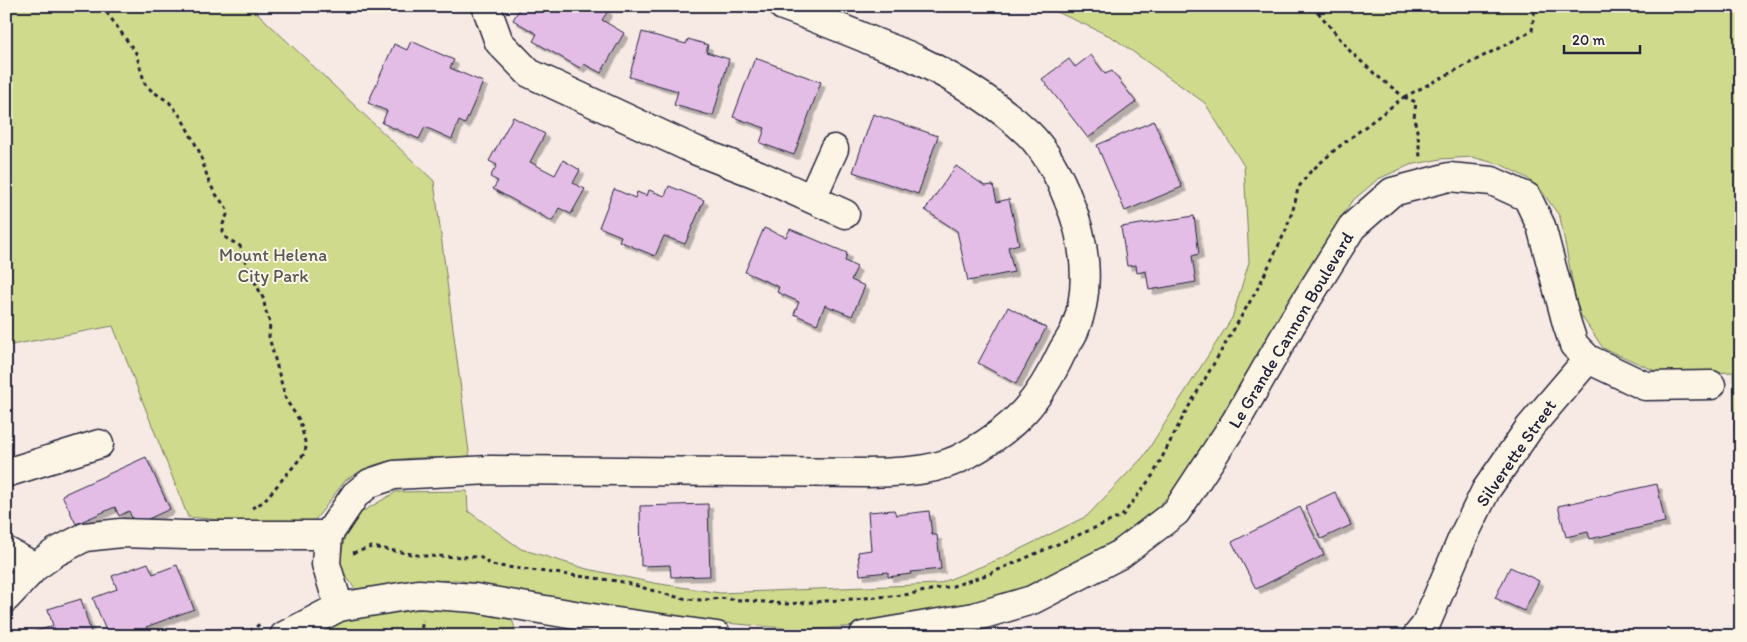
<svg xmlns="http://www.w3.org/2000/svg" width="1747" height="642" viewBox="0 0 1747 642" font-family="Itim,sans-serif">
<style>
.green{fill:#cfda8d;stroke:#787e64}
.building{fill:#e4bde6;stroke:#22223b;filter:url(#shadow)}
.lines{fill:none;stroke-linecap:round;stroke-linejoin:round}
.minor-casing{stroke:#22223b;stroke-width:31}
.path{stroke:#22223b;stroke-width:3;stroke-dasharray:4 4;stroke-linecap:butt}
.minor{stroke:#fcf5e5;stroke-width:28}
.labels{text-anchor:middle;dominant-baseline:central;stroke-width:4;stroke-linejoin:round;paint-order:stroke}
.park-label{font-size:18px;fill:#565954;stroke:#fcf5e5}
.street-label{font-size:18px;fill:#22223b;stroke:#fcf5e5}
</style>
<defs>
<filter id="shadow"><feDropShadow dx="4.5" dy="4.5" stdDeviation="0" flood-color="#0004"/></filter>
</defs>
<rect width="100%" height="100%" fill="#f7eae5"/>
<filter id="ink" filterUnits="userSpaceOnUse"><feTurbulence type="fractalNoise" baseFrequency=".02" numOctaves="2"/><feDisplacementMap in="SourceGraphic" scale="10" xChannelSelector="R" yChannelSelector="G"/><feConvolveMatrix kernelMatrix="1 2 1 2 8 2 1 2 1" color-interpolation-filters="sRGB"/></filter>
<g filter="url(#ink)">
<!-- green -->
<path class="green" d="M6 6H250L434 181 470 460C432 458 394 453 359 472 355 475 350 477 346 480 332 496 322 514 307 528L188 517 113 326 6 346Z
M1044 6H1741V471L1737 469 1733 372 1694 374 1660 373 1603 348 1578 311 1560 217 1541 190 1527 178 1502 165 1472 157 1441 159 1410 165 1378 179 1351 202 1302 280 1215 427 1171 493 1143 522 1089 556 1006 596 917 621 807 630 655 617 457 580 423 581 376 590 355 589 339 566 344 539 360 513 396 492 467 491 468 511 521 549 587 569 654 583 720 593 938 584 1002 558 1087 516 1144 456 1232 318 1249 262 1244 166 1205 103 1112 37Z
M454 608 512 619 517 636H320L316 632 345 619 383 611Z"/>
<!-- building -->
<path class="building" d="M521 6H566L572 10 575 6H601L608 11 602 20 624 33 601 73 584 64 580 68 533 41 537 34 513 20Z
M642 32 686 44 688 39 708 45 706 52 729 59 713 116 674 105 678 91 629 77Z
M411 41 454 60 450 68 483 82 465 124 459 121 452 139 425 127 419 139 382 123 387 111 368 103 394 44 407 50Z
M1091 55 1105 74 1112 71 1136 102 1088 138 1042 79 1069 59 1075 67Z
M755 58 821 82 794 155 760 143 765 128 733 117Z
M873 114 938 136 918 194 853 172Z
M513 117 545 134 530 162 555 175 563 160 580 170 573 183 585 189 571 214 559 208 552 221 493 189 498 181 490 177 497 165 489 161Z
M1154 121 1182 187 1125 211 1097 145Z
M956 166 985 186 993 185 997 202 1009 199 1019 244 1008 247 1014 272 968 281 957 231 925 210Z
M669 186 704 200 685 244 664 236 655 256 619 241 621 236 599 227 614 189 635 198 637 192 647 196 649 190 665 196Z
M1194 216 1199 254 1192 256 1196 282 1149 290 1146 271 1137 273 1136 265 1127 266 1121 227Z
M764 228 786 237 790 229 847 253 845 261 857 267 851 280 865 286 852 316 825 305 817 324 794 314 799 302 777 292 779 287 745 272Z
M1008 307 1046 328 1016 384 978 363Z
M146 457 170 509 135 525 129 511 119 516 115 507 76 524 62 495Z
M1657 484 1665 522 1590 539 1588 532 1566 537 1558 506Z
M1335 492 1351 525 1321 539 1305 506Z
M708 504 710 576 671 577 670 565 641 566 640 506Z
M1300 507 1324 555 1256 589 1232 542Z
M894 510 896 515 929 511 932 535H937L941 569 911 572V574L888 577V572L860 575 858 552 871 550 868 512Z
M148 563 153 574 177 565 194 609 146 627 149 636H108L93 598 117 589 112 576Z
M1510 567 1539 581 1524 611 1495 598Z
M81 599 92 636H20L53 626 48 609Z"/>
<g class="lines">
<!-- minor casing -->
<g class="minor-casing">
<path id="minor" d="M486 6 499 42 529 73 697 151 759 175 845 214
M812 198 834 149
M6 473 99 444
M6 551 35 567 56 552 85 537 121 533 185 535H328
M6 598 35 567
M339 607 326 564 328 535 355 495 370 483 394 475 490 470 868 473C902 472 938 472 968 454 1015 428 1039 401 1062 352 1066 344 1072 337 1075 329 1092 287 1085 239 1068 199 1060 177 1045 150 1029 134 997 104 957 79 918 60 901 51 882 46 865 38 838 27 811 16 783 6
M284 636 339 607 418 594 475 598 610 621 717 636
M863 636 974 617 1032 600 1121 554 1176 512 1236 421 1294 320 1352 227 1392 192 1449 177 1492 181 1527 197 1541 226 1567 324 1574 345 1588 359 1645 386 1711 385
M1417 636 1425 626 1463 537 1486 490 1530 427 1588 359"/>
</g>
<!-- path -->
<path class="path" d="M102 6 136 53 145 84 152 91 169 102 181 117 199 151 209 182 215 193 227 209V215L223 224V232L226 238 240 246 247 266 264 300 265 309 270 323 269 337 286 400 300 421 306 446 305 453 263 502 252 508
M1404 97 1532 31 1535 6
M1404 97 1416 102 1414 118 1418 135 1420 157
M353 553 372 547 423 556 480 557 491 565 618 581C648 587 687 606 718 598L787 604 904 595 953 586 989 574 1122 516 1153 475 1185 413 1259 286 1286 230 1295 203 1298 188 1310 172 1336 149 1404 97 1376 75 1350 51 1313 6
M243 636 260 624
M420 636 423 620"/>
<!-- minor -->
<use href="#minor" class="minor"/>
</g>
</g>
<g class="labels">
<!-- park labels -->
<g class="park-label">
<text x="273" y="255">Mount Helena<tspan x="273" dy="21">City Park</tspan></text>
</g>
<!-- street labels -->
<g class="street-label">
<text transform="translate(1291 330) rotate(-59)">Le Grande Cannon Boulevard</text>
<text transform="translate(1516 453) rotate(-55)">Silverette Street</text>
</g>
</g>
<!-- margin -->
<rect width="1747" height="642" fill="none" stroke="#fcf5e5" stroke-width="25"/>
<rect x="12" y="12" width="1722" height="617" fill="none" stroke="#22223b" stroke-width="2" filter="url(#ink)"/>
<!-- scale -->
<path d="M1564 45v8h76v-8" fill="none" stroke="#22223b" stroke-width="2.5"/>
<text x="1572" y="45" font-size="15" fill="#22223b" stroke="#fcf5e5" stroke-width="4" paint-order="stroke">20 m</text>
</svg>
